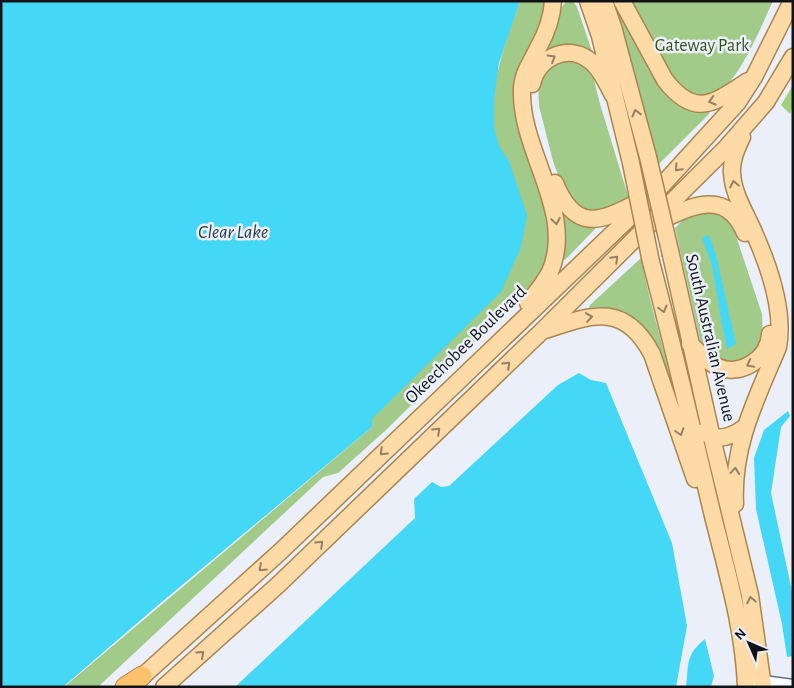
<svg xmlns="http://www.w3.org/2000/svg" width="794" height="688" viewBox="0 0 794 688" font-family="'Alegreya Sans',sans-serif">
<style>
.green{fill:#a2ca88}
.forest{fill:#9fd27b}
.water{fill:#44d7f6}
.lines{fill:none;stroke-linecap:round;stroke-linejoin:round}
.minor-casing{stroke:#6a6e77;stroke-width:15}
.major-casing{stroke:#ab854e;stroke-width:19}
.highway-casing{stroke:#ab854e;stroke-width:21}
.minor{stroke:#fff;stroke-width:12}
.major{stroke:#fedaa6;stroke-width:16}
.highway{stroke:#fdc26b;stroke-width:19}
.major-bridge-casing{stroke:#ab854e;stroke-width:19;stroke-linecap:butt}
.major-bridge{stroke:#fedaa6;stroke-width:16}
.oneway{stroke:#948066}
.labels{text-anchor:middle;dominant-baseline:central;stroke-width:5;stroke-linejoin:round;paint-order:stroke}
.park-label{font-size:18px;fill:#325216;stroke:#ebeffa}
.street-label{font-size:18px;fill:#121317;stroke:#ebeffa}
.water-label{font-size:19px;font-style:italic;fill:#253d43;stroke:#ebeffa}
</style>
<rect width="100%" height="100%" fill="#ebeffa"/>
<!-- green -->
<path class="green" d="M520 1H545L542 17 532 46 514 81 517 117 548 218 549 237 546 258 536 282 385 431 338 473 323 477 100 685 98 687H64L372 427V419L509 161C505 156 500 150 498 145 483 99 505 44 520 1Z
M567 1H573L577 7 593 54C565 42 564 45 539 59L557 12Z
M627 1H773C761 26 737 89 710 97 703 99 688 94 680 92Z
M613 2H617L666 90 710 107 709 114 659 164Z
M566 59 587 64 585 67 594 80 600 104 629 199 599 211H579L567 200 553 161 539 106 538 82 550 64Z
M557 204 596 225 595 229 565 260 560 258Z
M705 210 720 213 733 227 762 314 763 340 758 351 735 365 708 355 700 340 675 228 683 220 703 214Z
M641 258 650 299 686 436 657 352 644 328 619 311 601 307 589 308 590 305Z"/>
<!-- forest -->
<path class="forest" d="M793 85V106L790 114 781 105Z"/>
<!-- water -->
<path class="water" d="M1 1H520L499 63 494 99V126L499 146 509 161 527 215 521 247 501 292 372 419V427L157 606 63 687H1Z
M709 235 716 255 736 344 727 349 722 325 712 265 702 238Z
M579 373 591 380 606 383 672 543 687 626 676 687H235L415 518 414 499 432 482 441 487 449 486 558 385Z
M788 411 790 416 781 427 771 493 793 596V656L787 657 782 624 756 509 754 458 764 430Z
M705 639 714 676 711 687H686C689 664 685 655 705 639Z"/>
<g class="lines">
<!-- minor casing -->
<g class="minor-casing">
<path id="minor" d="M756 681 793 686"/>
</g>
<!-- major casing -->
<g class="major-casing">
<path id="major" d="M588 1 600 36 631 163
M604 1 613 27 648 157
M622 1 665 80C695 119 714 103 748 81
M532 84C537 59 566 43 589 60 600 67 607 84 613 95
M555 183C574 230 598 224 636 203
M658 222C691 206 726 188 745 233
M671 255 712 438 750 595 763 687
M651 262C673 345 692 428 712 512 726 569 744 628 746 687
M528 303C536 293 544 283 550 272 576 212 520 152 522 90 522 74 531 63 538 48 546 34 552 17 553 1
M545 330C591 315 624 301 652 354L695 479
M690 344C699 352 707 362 718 367 741 377 769 358 770 334
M704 432C718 442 732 437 745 427
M735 504C732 445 756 400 778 347 785 310 767 261 752 228 744 210 733 193 732 173 731 160 737 148 742 137
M134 684 281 551 654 194 738 102 754 77 792 1
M164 687 279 584 543 330 725 149 766 102 793 57"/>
</g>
<!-- highway casing -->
<g class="highway-casing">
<path id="highway" d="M125 687 142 676"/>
</g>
<!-- minor -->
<use href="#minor" class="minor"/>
<!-- major -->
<use href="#major" class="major"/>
<!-- highway -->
<use href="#highway" class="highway"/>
<!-- major-bridge casing -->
<g class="major-bridge-casing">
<path id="major-bridge" d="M648 157 671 255
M631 163 651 262"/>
</g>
<!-- major-bridge -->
<use href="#major-bridge" class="major-bridge"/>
</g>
<!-- one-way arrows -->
<defs><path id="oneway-chevron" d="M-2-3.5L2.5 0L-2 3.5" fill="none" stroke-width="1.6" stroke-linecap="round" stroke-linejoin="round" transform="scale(1.25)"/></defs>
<g class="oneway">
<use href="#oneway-chevron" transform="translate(552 58) rotate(-31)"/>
<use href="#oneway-chevron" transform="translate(712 101) rotate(164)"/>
<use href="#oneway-chevron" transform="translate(636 113) rotate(-105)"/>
<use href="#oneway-chevron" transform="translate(678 168) rotate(133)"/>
<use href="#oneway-chevron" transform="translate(734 184) rotate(-102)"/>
<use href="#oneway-chevron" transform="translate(556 221) rotate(81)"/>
<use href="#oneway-chevron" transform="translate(615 259) rotate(-45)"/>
<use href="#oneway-chevron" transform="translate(663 309) rotate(75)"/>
<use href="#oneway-chevron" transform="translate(589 317) rotate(-9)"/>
<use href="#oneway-chevron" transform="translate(750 364) rotate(153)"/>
<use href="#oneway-chevron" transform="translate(507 365) rotate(-44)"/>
<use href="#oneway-chevron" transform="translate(437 431) rotate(-44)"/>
<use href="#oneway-chevron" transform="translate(680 432) rotate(72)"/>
<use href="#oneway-chevron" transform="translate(383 452) rotate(136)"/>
<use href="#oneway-chevron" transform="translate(735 471) rotate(-85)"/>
<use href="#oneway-chevron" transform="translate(320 544) rotate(-44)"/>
<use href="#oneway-chevron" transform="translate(262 568) rotate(137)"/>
<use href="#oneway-chevron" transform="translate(751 600) rotate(-101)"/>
<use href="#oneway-chevron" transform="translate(201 654) rotate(-42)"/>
</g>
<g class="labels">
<!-- park labels -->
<g class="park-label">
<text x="702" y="46">Gateway Park</text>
</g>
<!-- street labels -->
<g class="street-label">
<text transform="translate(710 338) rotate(77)">South Australian Avenue</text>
<text transform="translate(466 345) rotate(-44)">Okeechobee Boulevard</text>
</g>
<!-- water labels -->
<g class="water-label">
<text x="233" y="232">Clear Lake</text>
</g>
</g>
<!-- border -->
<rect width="794" height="688" fill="none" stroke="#121317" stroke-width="5"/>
<!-- north arrow -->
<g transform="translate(749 643) rotate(315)" stroke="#ebeffa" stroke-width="4" paint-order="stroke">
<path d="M0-4L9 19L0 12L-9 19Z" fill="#121317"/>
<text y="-8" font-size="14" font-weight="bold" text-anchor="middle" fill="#121317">N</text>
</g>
</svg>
